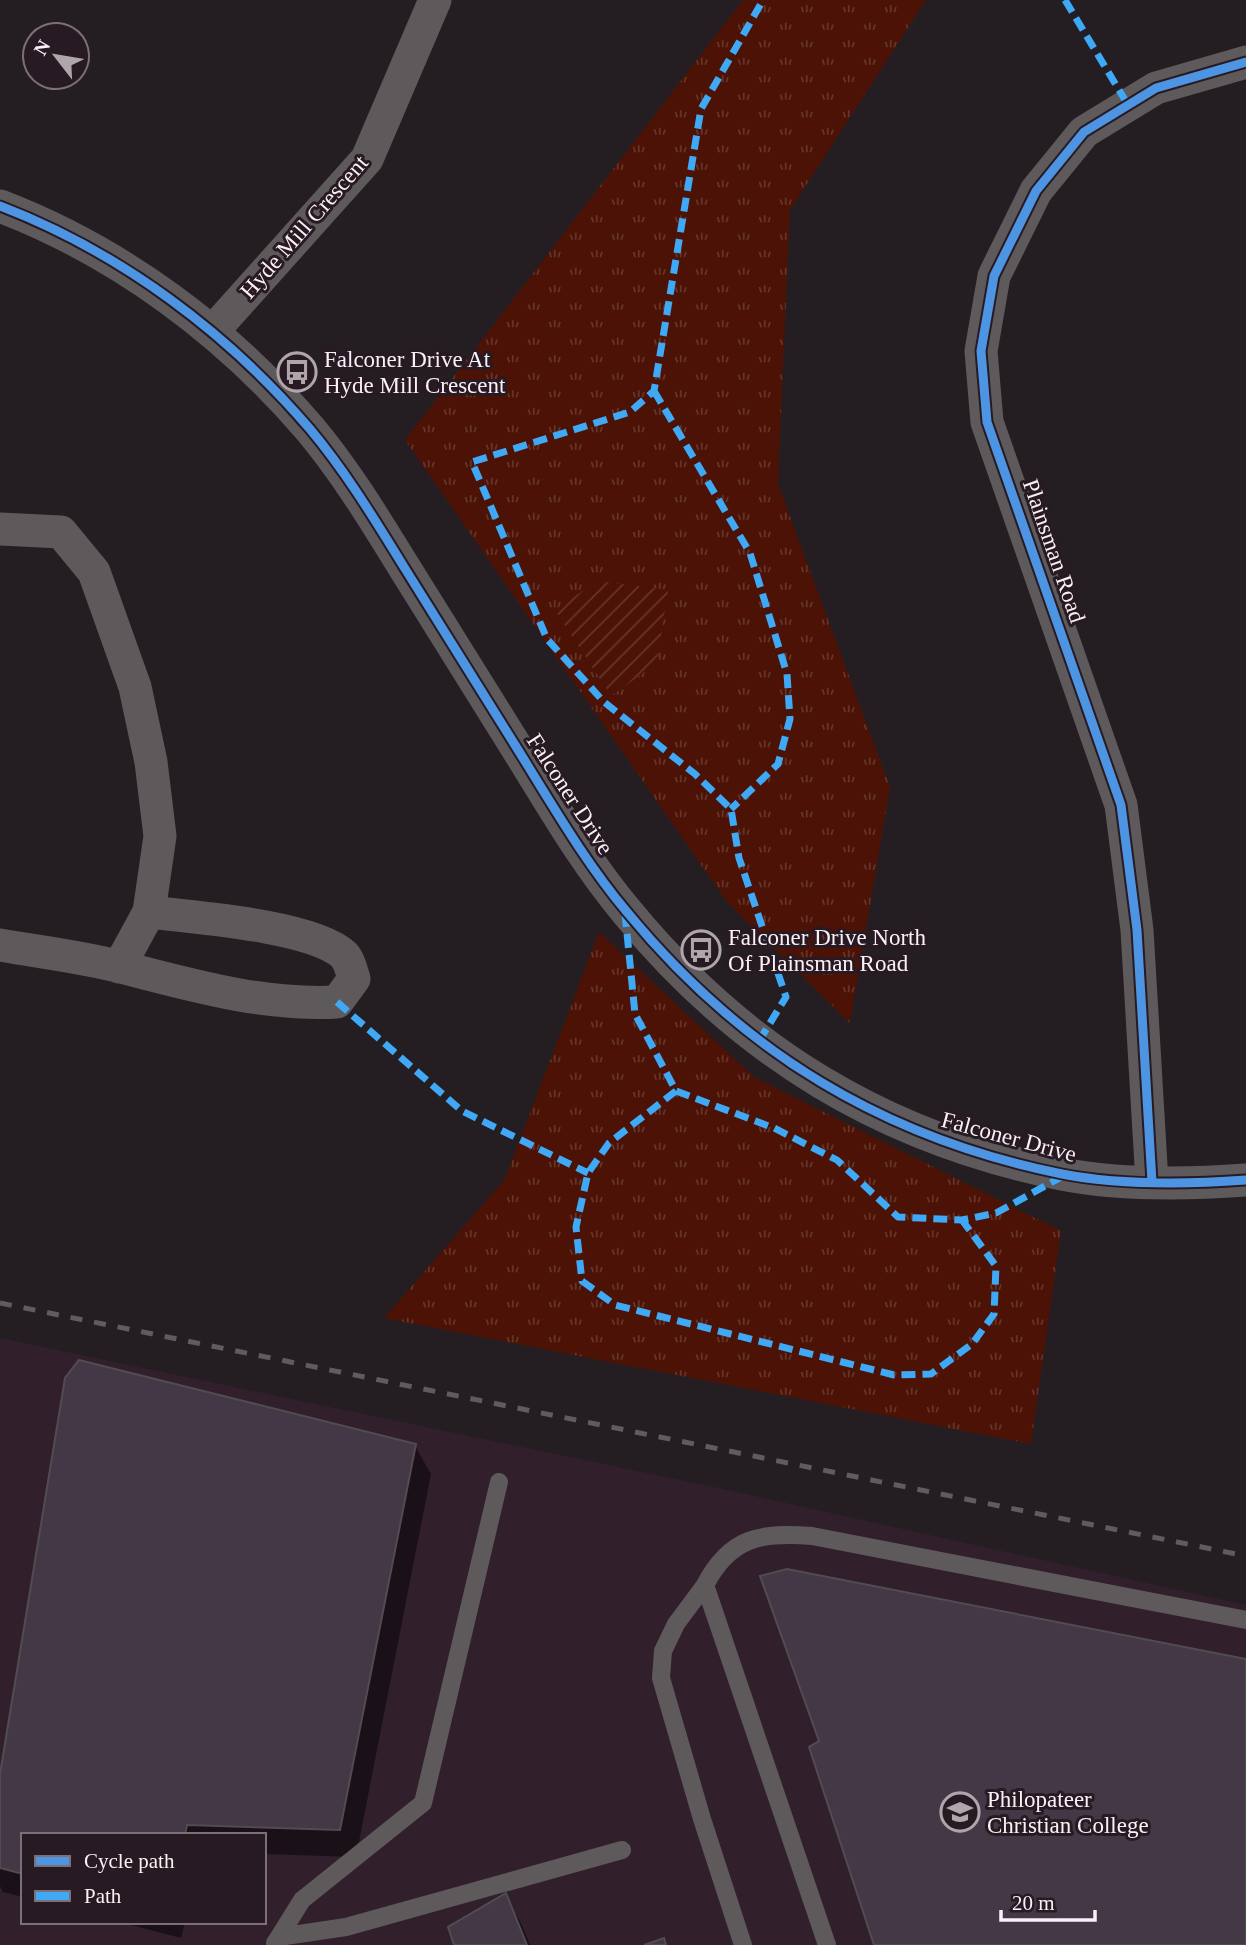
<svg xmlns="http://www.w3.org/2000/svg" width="1246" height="1945" viewBox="0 0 1246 1945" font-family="'Times New Roman',serif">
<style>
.built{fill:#311f2b;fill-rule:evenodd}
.park{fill:url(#park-tufts)}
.garden{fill:url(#garden-furrows)}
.shadow{fill:#0007}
.building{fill:#443847;stroke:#514c51;stroke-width:2}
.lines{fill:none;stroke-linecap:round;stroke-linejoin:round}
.lane{stroke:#5e5a5b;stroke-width:18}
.street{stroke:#5e5a5b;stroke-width:33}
.rail{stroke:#605c5e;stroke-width:5;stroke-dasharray:12 12;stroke-linecap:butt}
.quiet{stroke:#3fa9f5;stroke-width:7;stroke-dasharray:14 7;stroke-linecap:butt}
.cycleway-casing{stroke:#281a23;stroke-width:13}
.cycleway{stroke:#4d94e3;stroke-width:9}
.labels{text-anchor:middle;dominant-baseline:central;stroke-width:6;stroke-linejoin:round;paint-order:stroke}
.street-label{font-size:23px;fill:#faf0f6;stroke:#281a23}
.poi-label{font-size:23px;fill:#faf0f6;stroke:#281a23;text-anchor:start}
</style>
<defs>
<pattern id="park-tufts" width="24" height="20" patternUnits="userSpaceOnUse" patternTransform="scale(1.75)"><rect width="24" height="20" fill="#4b1205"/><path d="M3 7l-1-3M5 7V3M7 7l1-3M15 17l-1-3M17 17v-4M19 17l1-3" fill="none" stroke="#66352a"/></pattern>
<pattern id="garden-furrows" width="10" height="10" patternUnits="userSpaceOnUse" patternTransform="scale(1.75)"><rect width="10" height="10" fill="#4b1205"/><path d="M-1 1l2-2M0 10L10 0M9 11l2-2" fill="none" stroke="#66352a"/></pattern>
</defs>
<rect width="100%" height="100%" fill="#241e22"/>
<!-- built -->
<path class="built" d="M0 1338 714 1487 1246 1605V1945H0ZM23 1835H264V1922H23Z"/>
<!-- park -->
<path class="park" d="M743 0H926L790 210 778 484 890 787 850 1023 727 902 405 440Z
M599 932 754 1077 1061 1231 1031 1444 384 1318 505 1179Z"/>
<!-- garden -->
<path class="garden" d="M597 581 668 590 657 663 611 696 555 610Z"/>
<!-- shadow -->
<path class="shadow" d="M415 1446 431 1474 356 1857 264 1854V1835H23V1897L3 1892 0 1886V1785Z
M505 1895 521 1923 530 1945H456Z
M120 1922H185L181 1938Z"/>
<!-- building -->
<path class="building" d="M79 1360 416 1444 340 1830 187 1825 185 1835H23V1874L0 1868V1774L65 1378Z
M787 1569 1246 1659V1945H874L809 1747 819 1741 760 1576Z
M506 1893 527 1945H454L448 1927Z
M664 1938 666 1945H644Z"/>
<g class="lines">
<!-- lane -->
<path class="lane" d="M705 1585 676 1624 663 1651 661 1678 702 1819 743 1945
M279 1937 302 1900 423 1803 499 1482
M275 1943 279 1937 346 1927 622 1850
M827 1945 705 1585C730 1537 761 1532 812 1536L1246 1620"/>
<!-- street -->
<path class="street" d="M0 206C120 252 227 332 310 429 346 472 375 520 404 567 441 626 478 686 515 745 550 801 584 861 627 912 742 1052 884 1138 1062 1174 1118 1185 1190 1184 1246 1180
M213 331 367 159 435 0
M0 529 61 532 94 572 135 687 151 762 160 836 149 912
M0 945C40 952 82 957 121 967 191 985 264 1006 337 1002L354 979C352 972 349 960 344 955 314 926 193 917 149 912L119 967
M1152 1182 1137 930 1121 805 987 422 981 351 994 276 1036 191 1084 132 1156 88 1246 62"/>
<!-- rail -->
<path class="rail" d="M0 1303 1246 1556"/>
<!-- quiet -->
<path class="quiet" d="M1065 0 1128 105
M654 391 750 553 787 674 790 719 778 764 731 809
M625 913 635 1014 676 1091 774 1128 837 1160 898 1217 962 1220 996 1213 1065 1175
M337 1002 462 1111 588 1173
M759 1041 786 997 739 858 731 809 695 774 604 702 547 639 472 462 630 412 654 391 701 109 763 0
M676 1091 609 1143 588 1173 576 1227 582 1281 615 1305 894 1375 931 1374 972 1344 994 1314 996 1266 962 1220"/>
<!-- cycleway casing -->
<g class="cycleway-casing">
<path id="cycleway" d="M0 206C120 252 227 332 310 429 346 472 375 520 404 567 441 626 478 686 515 745 550 801 584 861 627 912 742 1052 884 1138 1062 1174 1118 1185 1190 1184 1246 1180
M1152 1182 1137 930 1121 805 987 422 981 351 994 276 1036 191 1084 132 1156 88 1246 62"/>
</g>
<!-- cycleway -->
<use href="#cycleway" class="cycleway"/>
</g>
<!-- icons -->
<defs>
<g id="bus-ring" transform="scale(2.0125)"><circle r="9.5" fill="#281a23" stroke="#afa6ac" stroke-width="1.5"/><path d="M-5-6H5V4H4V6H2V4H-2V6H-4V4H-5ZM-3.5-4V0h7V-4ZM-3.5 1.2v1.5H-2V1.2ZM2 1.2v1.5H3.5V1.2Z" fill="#afa6ac"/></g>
<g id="school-ring" transform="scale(2.0125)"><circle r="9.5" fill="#281a23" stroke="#afa6ac" stroke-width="1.5"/><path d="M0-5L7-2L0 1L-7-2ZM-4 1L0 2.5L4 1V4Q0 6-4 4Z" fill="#afa6ac"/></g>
</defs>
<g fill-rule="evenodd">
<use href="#bus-ring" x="297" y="372"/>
<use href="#bus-ring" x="701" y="950"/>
<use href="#school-ring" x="960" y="1812"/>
</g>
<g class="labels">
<!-- street labels -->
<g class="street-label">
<text transform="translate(304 227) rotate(-49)">Hyde Mill Crescent</text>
<text transform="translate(1054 551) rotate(71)">Plainsman Road</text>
<text transform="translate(570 794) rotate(57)">Falconer Drive</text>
<text transform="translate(1009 1137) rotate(15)">Falconer Drive</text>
</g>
<!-- poi labels -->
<g class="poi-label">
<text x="324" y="359">Falconer Drive At<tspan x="324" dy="26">Hyde Mill Crescent</tspan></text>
<text x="728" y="937">Falconer Drive North<tspan x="728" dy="26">Of Plainsman Road</tspan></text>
<text x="987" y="1799">Philopateer<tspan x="987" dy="26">Christian College</tspan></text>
</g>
</g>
<!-- legend -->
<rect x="21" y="1833" width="245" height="91" fill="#281a23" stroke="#7c7077" stroke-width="2"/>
<rect x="35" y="1856" width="35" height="10" fill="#4d94e3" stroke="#7c7077" stroke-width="2"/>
<text x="84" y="1868" font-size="21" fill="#faf0f6">Cycle path</text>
<rect x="35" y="1891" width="35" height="10" fill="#3fa9f5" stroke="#7c7077" stroke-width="2"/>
<text x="84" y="1903" font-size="21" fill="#faf0f6">Path</text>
<!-- north arrow -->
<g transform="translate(56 56) rotate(301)"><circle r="33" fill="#281a23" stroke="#7c7077" stroke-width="2"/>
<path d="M0-5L12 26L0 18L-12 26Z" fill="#afa6ac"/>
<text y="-10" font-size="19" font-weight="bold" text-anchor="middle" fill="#faf0f6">N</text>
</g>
<!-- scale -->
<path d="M1001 1910v10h94v-10" fill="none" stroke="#faf0f6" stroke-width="3.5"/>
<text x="1012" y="1910" font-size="21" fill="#faf0f6" stroke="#281a23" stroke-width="5" paint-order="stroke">20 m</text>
</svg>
